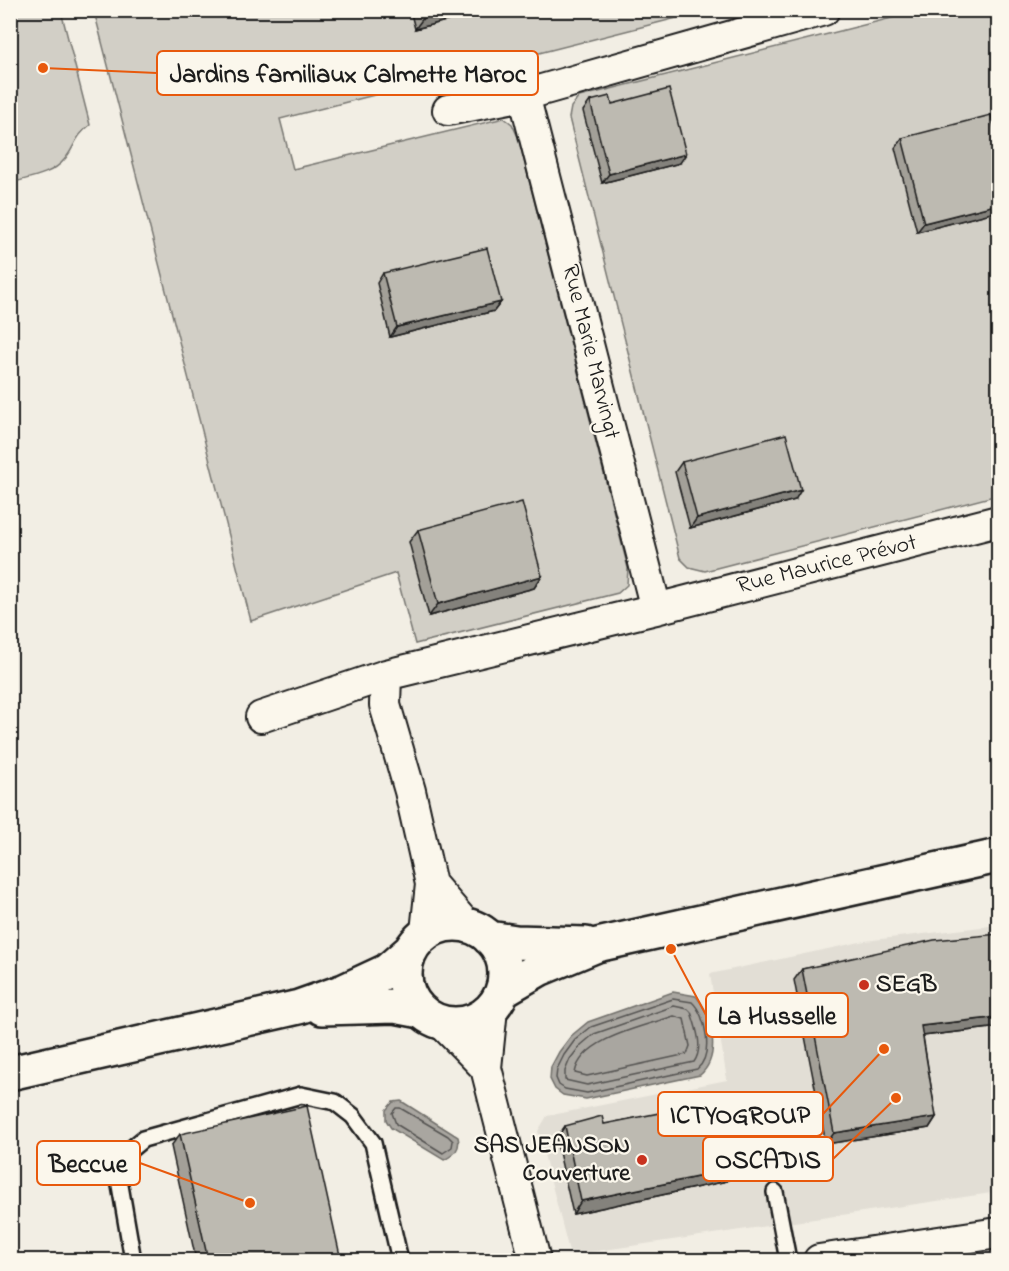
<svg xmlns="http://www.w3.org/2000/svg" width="1009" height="1271" viewBox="0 0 1009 1271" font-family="'Indie Flower',sans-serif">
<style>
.built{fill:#e2ded5}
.green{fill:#d2cfc6;stroke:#777671;stroke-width:1.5}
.water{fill:#a9a6a0;stroke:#716f6b;stroke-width:1.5}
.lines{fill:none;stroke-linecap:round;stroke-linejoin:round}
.shore{stroke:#545351;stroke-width:1.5}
.service-casing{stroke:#1c1c1c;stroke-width:20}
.minor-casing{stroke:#1c1c1c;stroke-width:34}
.tertiary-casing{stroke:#1c1c1c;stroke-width:38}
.service{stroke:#fbf7ec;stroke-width:15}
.minor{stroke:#fbf7ec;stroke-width:30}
.tertiary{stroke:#fbf7ec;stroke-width:33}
.wall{fill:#a3a098;stroke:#1c1c1c;stroke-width:1.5}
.shaded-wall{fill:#84827c;stroke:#1c1c1c;stroke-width:1.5}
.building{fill:#bdbab1;stroke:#1c1c1c;stroke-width:1.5}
.poi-dot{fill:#c8321e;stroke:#fbf7ec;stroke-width:2}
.labels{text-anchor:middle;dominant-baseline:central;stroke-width:4.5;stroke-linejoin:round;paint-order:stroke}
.street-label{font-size:24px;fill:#1c1c1c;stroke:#fbf7ec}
.poi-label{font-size:24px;font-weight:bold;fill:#1c1c1c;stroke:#fbf7ec;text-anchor:start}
.leader{fill:none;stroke:#e8590c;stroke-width:2}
.callout-dot{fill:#e8590c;stroke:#fbf7ec;stroke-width:2}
.callout{fill:#fbf7ec;stroke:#e8590c;stroke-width:2}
.callout-label{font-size:26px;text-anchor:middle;font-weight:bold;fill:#1c1c1c}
</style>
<rect width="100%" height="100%" fill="#f2eee4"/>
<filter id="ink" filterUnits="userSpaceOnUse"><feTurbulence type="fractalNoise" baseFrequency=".0167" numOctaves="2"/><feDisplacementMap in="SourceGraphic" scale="12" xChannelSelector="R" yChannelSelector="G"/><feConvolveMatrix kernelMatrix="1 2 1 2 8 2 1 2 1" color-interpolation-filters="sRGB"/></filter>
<g filter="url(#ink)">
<!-- built -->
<path class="built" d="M998 925V1192L570 1255 538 1131 547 1116 727 1080 710 974 865 941Z"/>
<!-- green -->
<path class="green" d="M11 10 61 11 90 125C74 137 75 148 64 160 52 175 27 178 11 183Z
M94 11H704L280 119 293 169 504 118 512 124 518 137 628 568 627 585 618 593 415 644 396 573 251 621Z
M919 11H998V495L705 571 689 567 680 558 569 118 571 107 579 97Z"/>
<!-- water -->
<path class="water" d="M673 992 696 996C713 1016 721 1057 700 1075L586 1099 563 1095 555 1089 550 1079 551 1067 559 1052 571 1036 588 1022Z
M401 1101 458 1137C461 1149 454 1155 444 1160L391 1128 386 1120V1110L393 1102Z"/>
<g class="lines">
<!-- shore -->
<path class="shore" d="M673 999 692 1002C706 1015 714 1055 697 1069L587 1093 565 1089 559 1085 556 1078 557 1069 564 1055 575 1040 591 1027Z
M674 1006 688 1009 691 1012C696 1027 704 1048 694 1062L587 1085 565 1080V1071L570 1059 581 1045 594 1034Z
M674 1016 684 1019 690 1046 687 1054 587 1076 575 1073C581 1038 645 1026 674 1016Z
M396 1108H400L448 1136 453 1141 452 1147 443 1153 396 1124 392 1113Z"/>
<!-- service casing -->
<g class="service-casing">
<path id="service" d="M775 1192 788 1260
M133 1260 118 1174 126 1153 143 1139 301 1095 335 1102 353 1116 373 1143 400 1260"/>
</g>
<!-- minor casing -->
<g class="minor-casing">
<path id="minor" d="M524 95 656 609
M448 110 524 95 824 10
M386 675 385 705 410 791 431 884 426 932
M261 717 386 675 656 609 998 521
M431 884 466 925
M492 1009 486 1068 535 1260
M442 1023 486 1068
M819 1260 998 1233"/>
</g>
<!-- tertiary casing -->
<g class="tertiary-casing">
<path id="tertiary" d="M405 974a50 50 0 1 1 100 0a50 50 0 1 1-100 0Z
M489 938 516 942 586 944
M503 990 539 969 597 945 998 856
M322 1008 395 1006 421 1011
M10 1073 299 1007 344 991 387 971 410 951"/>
</g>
<!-- service -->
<use href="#service" class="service"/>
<!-- minor -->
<use href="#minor" class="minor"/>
<!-- tertiary -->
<use href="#tertiary" class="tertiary"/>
</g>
<!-- wall -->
<path class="wall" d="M410 10H488L415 29Z
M590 101 612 104 680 163 602 183 583 111Z
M902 138 999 144V211L917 232 895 148Z
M383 273 501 302 494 311 390 337 377 283Z
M682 462 795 500 690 528 675 472Z
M418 530 542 576 534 588 429 616 409 542Z
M999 934V1027L923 1036 936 1117 929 1128 826 1144 794 980 802 969Z
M604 1124 736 1169 727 1181 573 1214 556 1139 565 1126Z
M180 1134 341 1260H196L171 1146Z"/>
<!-- shaded-wall -->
<path class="shaded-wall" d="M449 10H488L415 29 424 17Z
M686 154 680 163 602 183 609 174Z
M999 204V211L917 232 924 223Z
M501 302 494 311 390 337 397 327Z
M801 490 795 500 690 528 697 518Z
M542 576 534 588 429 616 438 604Z
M999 1017V1027L913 1037 921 1026Z
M936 1117 929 1128 826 1144 834 1133Z
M736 1169 727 1181 573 1214 581 1201Z"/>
<!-- building -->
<path class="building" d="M422 10H449L424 17Z
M669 89 686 154 609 174 590 101 610 96 612 104Z
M991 115 999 144V204L924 223 902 138Z
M487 248 501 302 397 327 383 273Z
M786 434 801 490 697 518 682 462Z
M522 502 542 576 438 604 418 530Z
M999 934V1017L921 1026 936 1117 834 1133 802 969 934 940Z
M724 1100 736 1169 581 1201 565 1126 602 1116 604 1124Z
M307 1106 341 1260H208L180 1134Z"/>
</g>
<!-- markers -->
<g class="poi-dot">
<circle cx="864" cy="985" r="6"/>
<circle cx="642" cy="1160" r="6"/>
</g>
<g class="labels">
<!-- street labels -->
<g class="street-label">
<text transform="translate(590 352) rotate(76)">Rue Marie Marvingt</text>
<text transform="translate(827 565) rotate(-14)">Rue Maurice Prévot</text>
</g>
<!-- poi labels -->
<g class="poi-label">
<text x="876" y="985">SEGB</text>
<text x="630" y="1146" text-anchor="end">SAS JEANSON<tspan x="630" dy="28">Couverture</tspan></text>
</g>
</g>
<!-- callouts -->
<path class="leader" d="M43 68L157 73M671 949L706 1015M884 1049L823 1114M896 1098L833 1159M250 1203L140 1163"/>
<g class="callout-dot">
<circle cx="43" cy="68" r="6"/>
<circle cx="671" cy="949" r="6"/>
<circle cx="884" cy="1049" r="6"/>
<circle cx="896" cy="1098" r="6"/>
<circle cx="250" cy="1203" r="6"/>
</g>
<g class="callout">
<rect x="157" y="51" width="381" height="44" rx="6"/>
<rect x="706" y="993" width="142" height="44" rx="6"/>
<rect x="658" y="1092" width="165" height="44" rx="6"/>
<rect x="703" y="1137" width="130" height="44" rx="6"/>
<rect x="37" y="1141" width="103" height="44" rx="6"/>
</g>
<g class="callout-label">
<text x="348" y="82">Jardins familiaux Calmette Maroc</text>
<text x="777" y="1024">La Husselle</text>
<text x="740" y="1123">ICTYOGROUP</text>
<text x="768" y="1168">OSCADIS</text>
<text x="88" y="1172">Beccue</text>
</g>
<!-- margin -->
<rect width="1009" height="1271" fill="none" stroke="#fbf7ec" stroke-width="36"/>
<rect x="18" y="18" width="973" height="1235" fill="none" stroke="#1c1c1c" stroke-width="2" filter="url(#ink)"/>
</svg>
